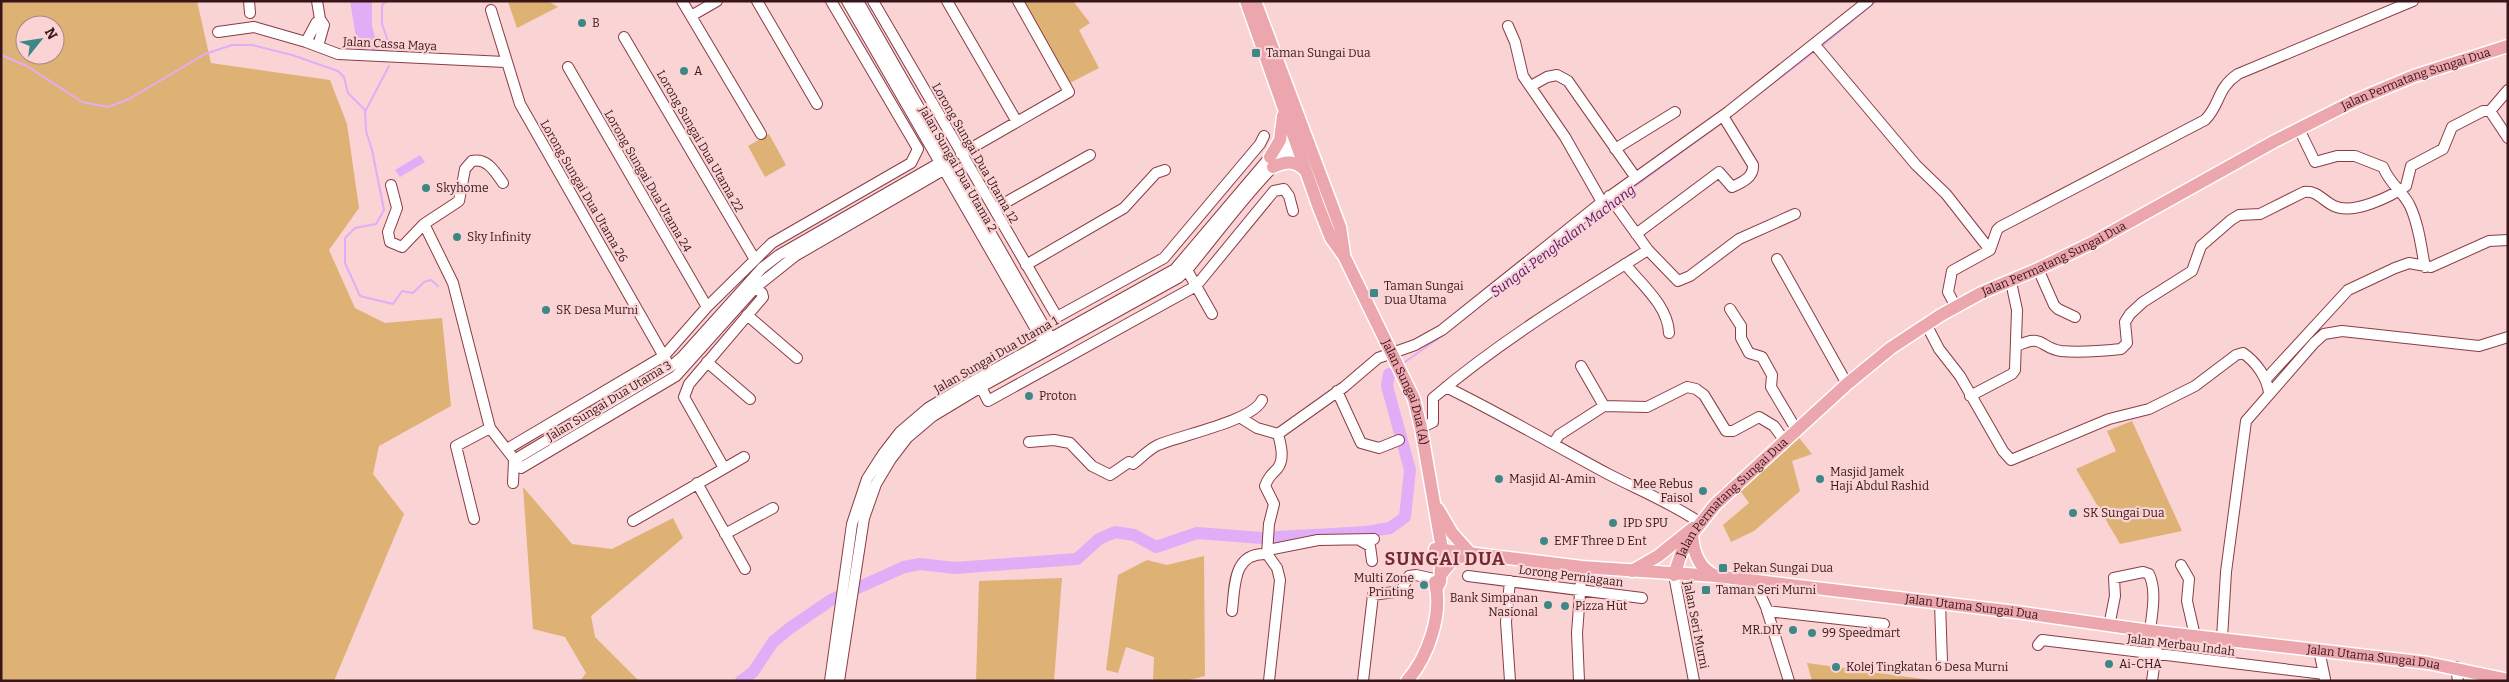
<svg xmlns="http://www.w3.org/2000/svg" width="2509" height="682" viewBox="0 0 2509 682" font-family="Bitter,serif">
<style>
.green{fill:#deb274;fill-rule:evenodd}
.water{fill:#e1adf7}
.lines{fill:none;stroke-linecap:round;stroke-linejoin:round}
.stream{stroke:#e1adf7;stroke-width:2}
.river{stroke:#e1adf7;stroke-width:12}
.minor-casing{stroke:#8b3c45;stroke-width:12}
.major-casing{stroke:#fff;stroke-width:15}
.minor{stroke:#fff;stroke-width:10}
.major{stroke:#eca6ad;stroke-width:12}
.poi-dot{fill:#3e8787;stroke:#fad3d5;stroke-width:2}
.labels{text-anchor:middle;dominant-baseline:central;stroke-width:4.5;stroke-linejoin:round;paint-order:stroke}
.poi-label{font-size:12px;fill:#371518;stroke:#fad3d5;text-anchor:start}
.street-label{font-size:12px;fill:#371518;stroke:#fad3d5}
.water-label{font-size:14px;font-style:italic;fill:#57176d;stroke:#fad3d5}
.district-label{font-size:18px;font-weight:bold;letter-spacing:1px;fill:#752933;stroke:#fad3d5}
</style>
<rect width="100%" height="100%" fill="#fad3d5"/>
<!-- green -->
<path class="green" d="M1 1H197L211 63 330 80 347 124 359 208 329 250 355 308 385 323 442 318 451 406 379 446 373 474 404 514 334 681H1ZM25 25H55V55H25Z
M548 1 558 7 517 28 508 2Z
M1021 1H1073L1090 23 1079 30 1099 68 1068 84Z
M769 134 786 165 765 177 748 146Z
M2132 421 2182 531 2120 544 2076 469 2116 451 2107 431Z
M1797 435 1812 454 1792 461 1800 491 1754 531 1731 542 1723 525 1749 503 1739 489Z
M523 487 572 544 612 549 673 518 683 538 591 616 595 637 639 681H580L586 673 565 637 533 629Z
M1204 556 1205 676 1185 681H1153L1154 657 1126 647 1118 673 1106 670 1118 575 1147 560 1167 565Z
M1062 578 1054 681H976L979 581Z
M1807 663 1930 680 1812 681Z"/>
<!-- water -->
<path class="water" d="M350 1H372V26L379 50 358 49Z
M420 155 425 162 400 177 395 170Z"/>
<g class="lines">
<!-- stream -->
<path class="stream" d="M387 1 382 5V24L390 47
M486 1H495
M1822 46 1876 1
M1 55 27 66 82 102 108 107 129 99 205 54 232 45H252L292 55 338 71 344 77 348 93 365 110 366 131 372 150 384 210 376 224 355 228 345 238V263L360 296 393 304 402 291 413 293 424 282 431 280 438 286
M1755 97 1815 51
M366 110 389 66
M1616 200 1713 129
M1583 223 1610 204
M1462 320 1568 236
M1405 362 1443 335"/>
<!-- river -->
<path class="river" d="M741 681 753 672 773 642 790 628 831 600 904 567 920 564 955 568 1077 559 1099 539 1115 532 1134 535 1156 547 1197 533 1262 538 1366 532 1390 528 1405 517 1410 470 1387 386 1389 374"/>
<!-- minor casing -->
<g class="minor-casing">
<path id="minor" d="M249 1 250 13
M317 1 320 19 324 25 318 46
M682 1 761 134
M757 1 817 104
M847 1 1046 347
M858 1 1053 342
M873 1 1057 317 1164 258 1260 144 1264 136
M947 1 1017 122
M491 10 520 104 666 360
M691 16 717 1
M1508 26 1515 42 1523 76 1565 137 1602 202
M218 32 254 27 306 42 338 54 505 62
M624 37 754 258
M306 42 316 23 320 19
M1815 45 1916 165 1946 194 1990 250
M568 67 707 307
M1531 86 1547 77 1557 75 1568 81 1636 178
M2490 111 2508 138
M2299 129 2315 162 2337 156H2355L2383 167C2391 186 2403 191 2410 206 2419 225 2421 247 2425 267
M1615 149 1675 112
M961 154 1069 92 1018 1
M391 185 397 208 388 232 390 242 402 247 424 224 459 201 465 169 472 161C488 158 495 172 503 183
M1609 196 1648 250 1678 281 1690 276 1739 239 1795 214
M994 209 1090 155
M424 224 453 283 490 428 521 468 676 376 755 288 795 256 952 165
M1636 234 1719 172 1732 187C1743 182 1754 177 1753 165L1723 116
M1777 259 1847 384
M1625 264C1642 285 1668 306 1669 333
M1026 265 1124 208 1156 173 1165 170
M2038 269 2054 305 2058 309 2075 317
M1187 270 1212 314
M1956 307 1948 292 1952 271 1990 250 1997 230 2000 227 2205 120C2221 104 2216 89 2238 74L2413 1
M1730 309 1741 326V338L1749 353 1762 357 1772 375 1771 387 1796 429
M747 315 797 358
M1926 324 1939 349 1960 376 2003 451 2011 460 2109 419 2149 409 2195 386 2236 355 2243 353C2256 362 2267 377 2269 393
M2017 346C2043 333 2040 348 2061 351 2080 353 2102 351 2121 349L2127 343 2125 322 2130 314 2143 302 2192 271 2201 246 2231 220 2239 215 2260 214 2304 192C2317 190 2323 201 2334 206 2353 215 2390 197 2406 186L2411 166 2443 149 2452 127 2483 111H2490L2508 90
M707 362 750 399
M1581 366 1604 406
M2266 379 2348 290 2395 268 2409 263 2431 267 2489 241 2508 240
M981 387 988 401 1196 286 1274 191 1284 189 1289 196 1293 211
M1446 387C1501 414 1554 445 1608 474 1639 490 1671 503 1699 522
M1337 391 1361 443 1379 448 1399 440
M1970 396 2012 374 2015 370 2017 310 2011 282
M1241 418 1257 428 1278 434 1344 387 1378 358 1415 345 1442 330 1602 202 1728 112 1868 1
M1421 428 1433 422V398C1500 341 1574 296 1648 250
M1029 442 1054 440 1070 443 1092 466 1110 475 1129 462 1133 464C1141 458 1149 449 1158 445 1181 435 1253 421 1262 400
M1554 443 1559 435 1604 406 1647 407 1687 387 1696 389 1704 395 1726 431H1733L1759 417 1774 426 1784 440
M507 449 664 356 707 307 772 243 911 163 918 149 831 1
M514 460 670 367 682 357 762 268 779 255 948 158
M724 468 684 397 689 384 763 297 762 293 755 288
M513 483 514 460
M697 483 745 569
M474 519 456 446 490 428
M633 521 744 457
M725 534 773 508
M1361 541 1370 546 1372 561
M1268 550 1318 540 1374 539
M1267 554 1269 524 1274 504 1265 486C1268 478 1271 475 1277 469 1285 460 1281 445 1278 434
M2181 565 2189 579 2187 601 2195 636
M1674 575 1694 681
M1468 576 1642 598
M1747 580 1759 592 1766 607 1789 681
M1510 581 1506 622 1510 681
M1940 603 1942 662
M1232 611C1235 585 1233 552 1267 554L1277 568 1280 580 1269 681
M1767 611 1884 624
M2109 626 2115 596 2114 578 2143 572 2149 574C2157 591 2152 613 2150 631
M2222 638 2226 572 2246 421 2314 343 2324 334 2342 331 2479 346 2508 337
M2038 645 2042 640 2324 674
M2319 650 2325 679
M2456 667 2458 681
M830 681 852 524 867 479 883 454 900 432 928 408 970 383 1175 269 1270 157 1293 137 1300 134
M839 681 864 518 876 484 891 459 907 438 933 416 981 387 1178 278 1187 270C1210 243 1275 154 1303 143
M1363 681 1373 595 1401 591 1409 576 1416 575 1434 579
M1579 681 1577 633 1582 567
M2152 681 2159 632"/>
</g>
<!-- major casing -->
<g class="major-casing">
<g id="major">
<path id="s1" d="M1246 1 1319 208 1331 238 1344 256 1414 399 1421 428 1442 549 1440 582 1436 589"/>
<path d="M1255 1 1340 227 1344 254"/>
<path d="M1270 157 1280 140 1283 116"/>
<path d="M1273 167C1286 161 1294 160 1305 170"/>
<path d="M1438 509 1452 533 1470 553"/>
<path d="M1692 534C1693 552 1699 569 1716 576"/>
<path id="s2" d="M1435 549 1582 567 1716 576 2016 612 2150 631 2428 663 2508 680"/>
<path d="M1632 571 1658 556 1693 528"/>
<path d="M1441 574 1452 561 1470 553"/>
<path id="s3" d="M1674 575 1681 554 1692 534 1715 505 1847 384 1891 348 1941 315 1981 293 2038 269 2092 243 2275 141 2354 101 2414 76 2508 46"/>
<path d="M1407 681C1428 657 1443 614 1435 582"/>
</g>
</g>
<!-- minor -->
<use href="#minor" class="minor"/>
<!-- major -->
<use href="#major" class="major"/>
</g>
<!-- markers -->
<g class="poi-dot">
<circle cx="582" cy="23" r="5"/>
<rect x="1251" y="48" width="10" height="10" rx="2.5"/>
<circle cx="684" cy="71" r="5"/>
<circle cx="426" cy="188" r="5"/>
<circle cx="457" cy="237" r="5"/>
<rect x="1369" y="288" width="10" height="10" rx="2.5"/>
<circle cx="546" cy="310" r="5"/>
<circle cx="1029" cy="396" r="5"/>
<circle cx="1499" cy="479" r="5"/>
<circle cx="1820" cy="479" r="5"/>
<circle cx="1703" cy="491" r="5"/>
<circle cx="2073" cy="513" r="5"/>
<circle cx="1613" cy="523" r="5"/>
<circle cx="1544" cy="541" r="5"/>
<rect x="1718" y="563" width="10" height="10" rx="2.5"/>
<circle cx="1424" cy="585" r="5"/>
<rect x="1701" y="585" width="10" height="10" rx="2.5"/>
<circle cx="1548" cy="605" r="5"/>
<circle cx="1565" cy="606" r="5"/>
<circle cx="1793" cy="630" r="5"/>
<circle cx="1812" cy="633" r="5"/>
<circle cx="2109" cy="664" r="5"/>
<circle cx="1836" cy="667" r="5"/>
</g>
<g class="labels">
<!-- poi labels -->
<g class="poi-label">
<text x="592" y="23">B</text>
<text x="1266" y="53">Taman Sungai Dua</text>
<text x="694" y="71">A</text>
<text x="436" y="188">Skyhome</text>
<text x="467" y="237">Sky Infinity</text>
<text x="1384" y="286">Taman Sungai<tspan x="1384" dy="14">Dua Utama</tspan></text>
<text x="556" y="310">SK Desa Murni</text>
<text x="1039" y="396">Proton</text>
<text x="1830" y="472">Masjid Jamek<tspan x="1830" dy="14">Haji Abdul Rashid</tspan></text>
<text x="1509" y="479">Masjid Al-Amin</text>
<text x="1693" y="484" text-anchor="end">Mee Rebus<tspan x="1693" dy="14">Faisol</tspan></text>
<text x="2083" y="513">SK Sungai Dua</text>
<text x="1623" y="523">IPD SPU</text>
<text x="1554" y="541">EMF Three D Ent</text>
<text x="1733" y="568">Pekan Sungai Dua</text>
<text x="1414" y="578" text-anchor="end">Multi Zone<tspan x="1414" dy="14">Printing</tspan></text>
<text x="1716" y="590">Taman Seri Murni</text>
<text x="1538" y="598" text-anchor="end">Bank Simpanan<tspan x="1538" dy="14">Nasional</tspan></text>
<text x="1575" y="606">Pizza Hut</text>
<text x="1783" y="630" text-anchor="end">MR.DIY</text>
<text x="1822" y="633">99 Speedmart</text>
<text x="2119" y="664">Ai-CHA</text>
<text x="1846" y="667">Kolej Tingkatan 6 Desa Murni</text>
</g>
<!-- street labels -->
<g class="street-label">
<text transform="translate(390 44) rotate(3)">Jalan Cassa Maya</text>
<text stroke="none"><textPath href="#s3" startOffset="909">Jalan Permatang Sungai Dua</textPath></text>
<text transform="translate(700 141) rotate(60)">Lorong Sungai Dua Utama 22</text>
<text transform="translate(975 153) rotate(60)">Lorong Sungai Dua Utama 12</text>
<text transform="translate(958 169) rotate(60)">Jalan Sungai Dua Utama 2</text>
<text transform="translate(648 181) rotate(60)">Lorong Sungai Dua Utama 24</text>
<text transform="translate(584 191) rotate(60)">Lorong Sungai Dua Utama 26</text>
<text stroke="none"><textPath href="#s3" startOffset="504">Jalan Permatang Sungai Dua</textPath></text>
<text transform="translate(996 355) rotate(-30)">Jalan Sungai Dua Utama 1</text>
<text stroke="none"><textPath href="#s1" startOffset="424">Jalan Sungai Dua (A)</textPath></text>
<text transform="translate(609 401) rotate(-31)">Jalan Sungai Dua Utama 3</text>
<text stroke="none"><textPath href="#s3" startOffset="99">Jalan Permatang Sungai Dua</textPath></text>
<text transform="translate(1571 576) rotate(7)">Lorong Perniagaan</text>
<text stroke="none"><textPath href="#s2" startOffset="540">Jalan Utama Sungai Dua</textPath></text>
<text transform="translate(1696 625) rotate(79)">Jalan Seri Murni</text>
<text transform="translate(2181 645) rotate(7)">Jalan Merbau Indah</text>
<text stroke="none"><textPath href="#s2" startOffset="945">Jalan Utama Sungai Dua</textPath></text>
</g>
<!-- water labels -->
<g class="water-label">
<text transform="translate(1563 241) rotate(-37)">Sungai Pengkalan Machang</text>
</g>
<!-- district labels -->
<g class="district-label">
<text x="1445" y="559">SUNGAI DUA</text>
</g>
</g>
<!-- border -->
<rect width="2509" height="682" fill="none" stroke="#371518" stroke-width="5"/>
<!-- north arrow -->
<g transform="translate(40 40) rotate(60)"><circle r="24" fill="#fad3d5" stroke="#ac8789"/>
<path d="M0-4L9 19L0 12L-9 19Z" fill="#3e8787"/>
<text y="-8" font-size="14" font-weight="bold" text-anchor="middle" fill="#371518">N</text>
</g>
</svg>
